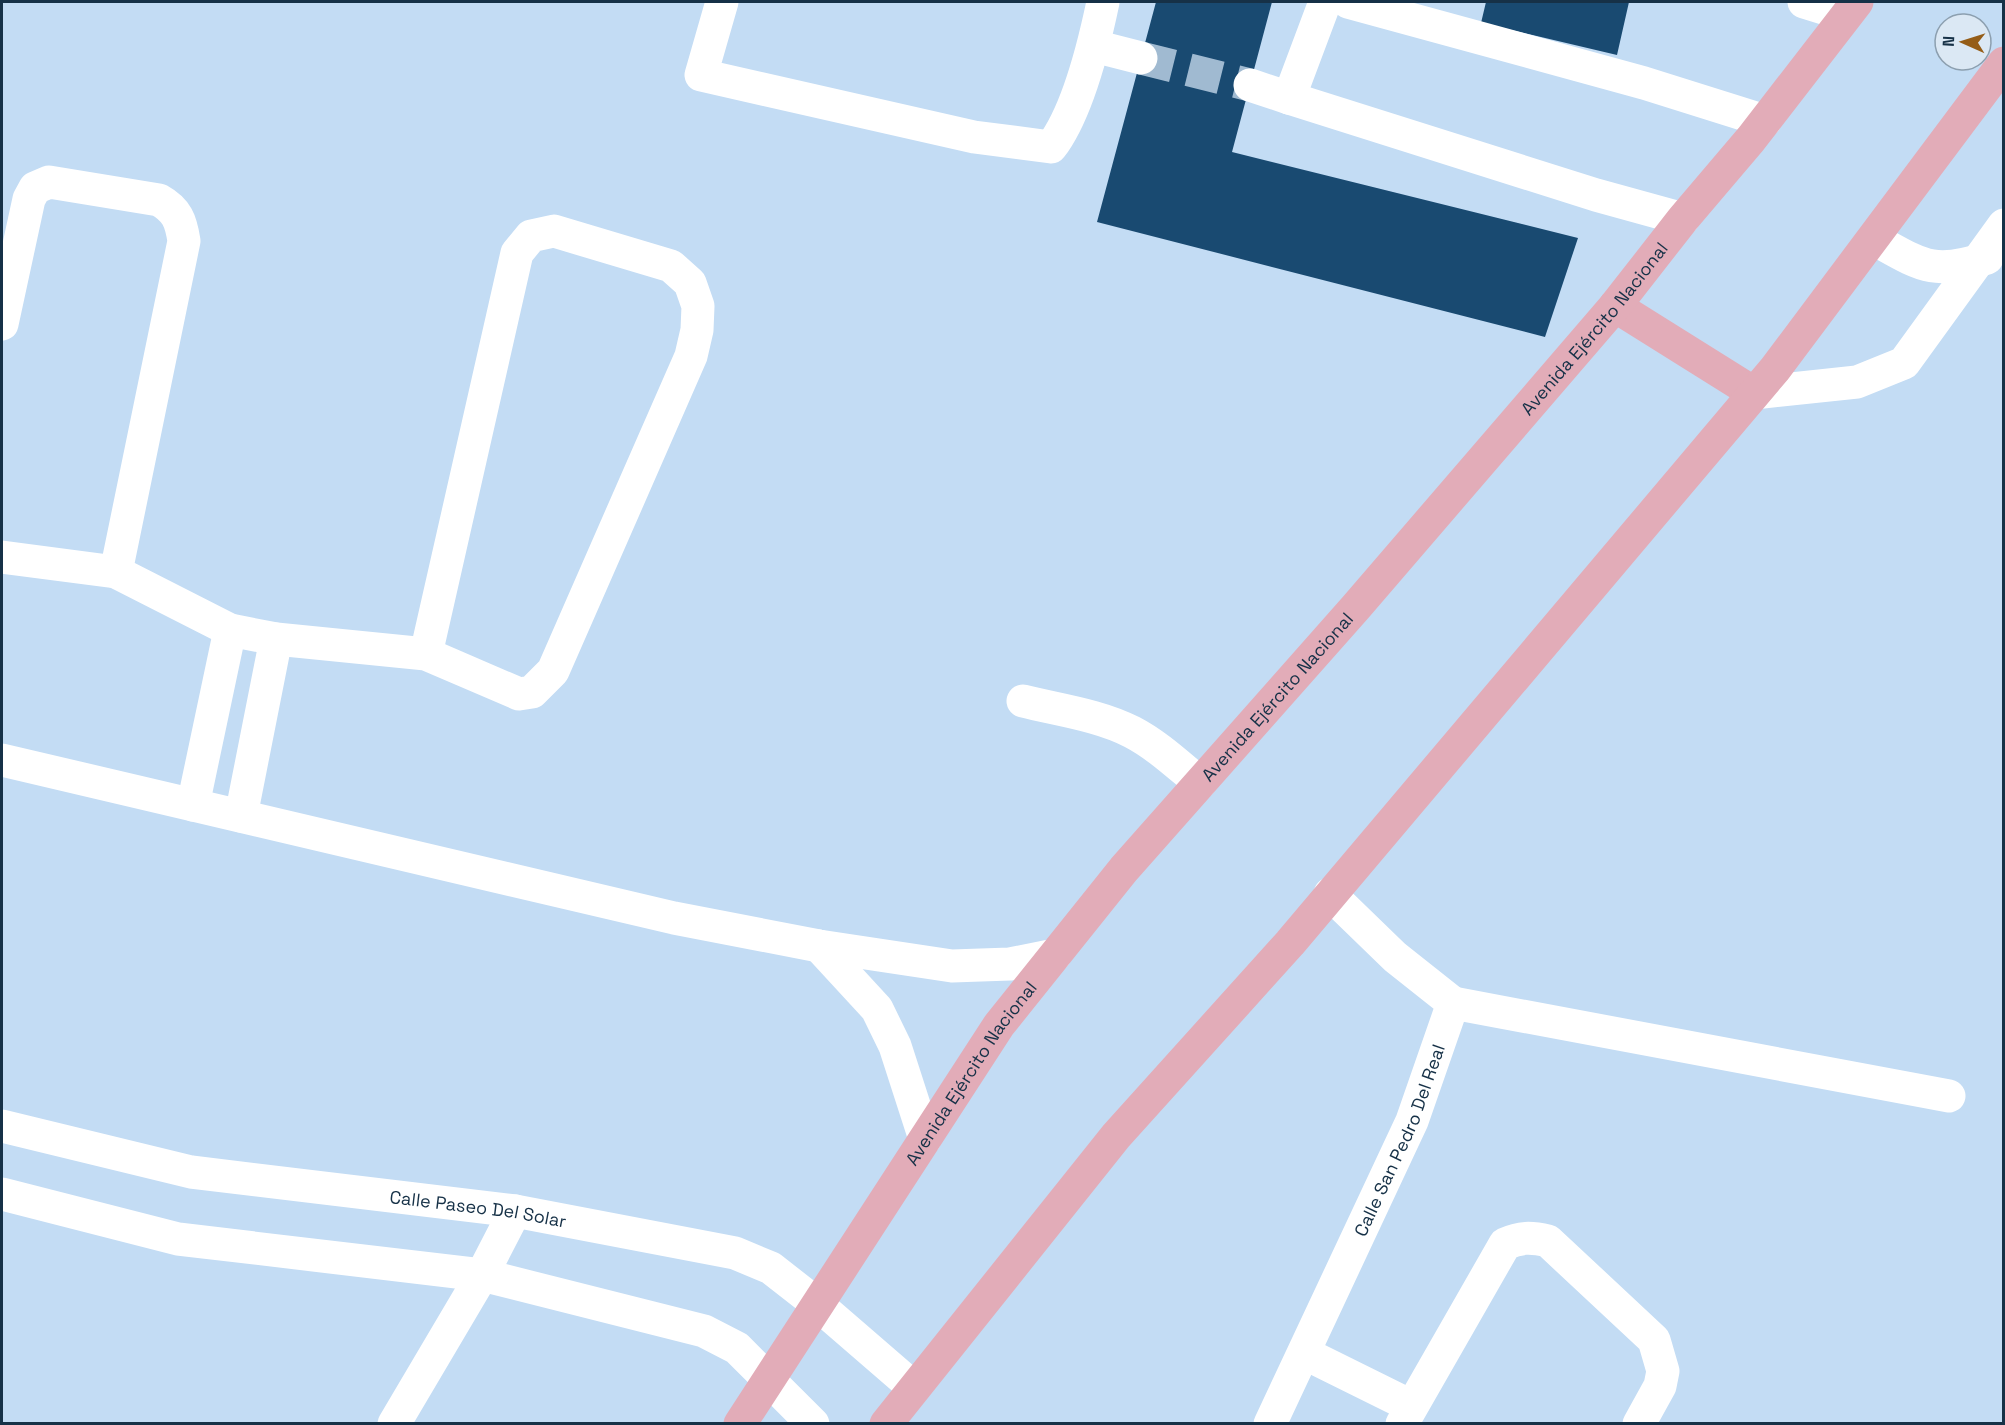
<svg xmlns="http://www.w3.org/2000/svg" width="2005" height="1425" viewBox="0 0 2005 1425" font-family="'Space Grotesk',sans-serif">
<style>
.building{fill:#194a71}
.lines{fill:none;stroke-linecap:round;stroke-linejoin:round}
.minor-tunnel{stroke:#a0bad1;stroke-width:33;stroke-dasharray:33 16;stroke-linecap:butt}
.minor{stroke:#fff;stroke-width:33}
.major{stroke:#e2acb8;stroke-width:33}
.labels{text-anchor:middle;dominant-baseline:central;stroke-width:6;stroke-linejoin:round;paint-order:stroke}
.street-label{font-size:18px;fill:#163147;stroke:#dbe8f4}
</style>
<rect width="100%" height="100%" fill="#c3dcf4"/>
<!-- building -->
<path class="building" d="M1156 2H1272L1232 152 1578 238 1545 337 1097 222Z
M1486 2H1629L1617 55 1481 23Z"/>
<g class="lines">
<!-- minor-tunnel -->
<path class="minor-tunnel" d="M1141 58 1250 85"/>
<!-- minor -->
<g class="minor">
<path d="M722 2 701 75 974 137 1051 147C1078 112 1094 45 1103 2"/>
<path d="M1325 2 1289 98 1596 195 1683 219"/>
<path d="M1348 2 1644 83 1765 121"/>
<path d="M1804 2 1846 15"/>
<path d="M1094 46 1141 58"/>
<path d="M1250 85 1289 98"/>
<path d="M1874 239C1921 265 1933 276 1987 258"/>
<path d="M2 324 29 199 35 188 49 182 159 200C177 210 181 221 184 241L116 572"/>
<path d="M1754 393 1857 382 1904 363 2004 225"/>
<path d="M2 557 116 572 230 630 276 639 426 654 519 694 532 692 553 671 691 356 697 330 698 306 690 283 671 266 554 231 531 236 517 253 426 654"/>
<path d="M1023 701C1059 710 1099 715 1132 732 1157 745 1178 765 1200 783"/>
<path d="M2 760 674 918 819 946 952 966 1010 964 1055 955"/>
<path d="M193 805 230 630"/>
<path d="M241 816 276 639"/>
<path d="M819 946 877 1009 895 1046 925 1139"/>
<path d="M1453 1003 1949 1096"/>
<path id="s1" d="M2 1126 191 1172 515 1211 735 1253 771 1268 817 1304 913 1387"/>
<path d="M2 1194 178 1239 482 1275 704 1331 737 1348 813 1424"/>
<path d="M1304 1353 1411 1406"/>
<path d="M394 1424 482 1275 515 1211"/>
<path id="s2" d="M1270 1424 1412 1121 1453 1003 1395 957 1330 894"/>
<path d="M1402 1424 1505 1244C1520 1237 1531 1237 1548 1241L1654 1340 1663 1371 1660 1386 1639 1424"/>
</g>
<!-- major -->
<g class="major">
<path d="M1615 306 1754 393"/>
<path id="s3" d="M740 1424 999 1025 1124 869 1356 607 1615 306 1683 219 1751 139 1857 2"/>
<path d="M886 1424 1116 1136 1290 943 1775 369 2004 63"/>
</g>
</g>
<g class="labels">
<!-- street labels -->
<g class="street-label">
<text stroke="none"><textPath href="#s3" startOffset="1392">Avenida Ejército Nacional</textPath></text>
<text stroke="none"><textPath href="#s3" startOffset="906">Avenida Ejército Nacional</textPath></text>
<text stroke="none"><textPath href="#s3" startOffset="420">Avenida Ejército Nacional</textPath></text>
<text stroke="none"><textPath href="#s2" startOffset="312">Calle San Pedro Del Real</textPath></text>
<text stroke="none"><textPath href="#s1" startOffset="484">Calle Paseo Del Solar</textPath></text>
</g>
</g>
<!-- border -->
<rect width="2005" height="1425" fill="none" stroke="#163147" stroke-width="6"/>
<!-- north arrow -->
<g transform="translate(1963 42) rotate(273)"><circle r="28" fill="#dbe8f4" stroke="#8c9faf" stroke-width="1.5"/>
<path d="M0-4.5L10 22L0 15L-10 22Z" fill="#955d17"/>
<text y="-9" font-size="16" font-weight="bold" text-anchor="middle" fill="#163147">N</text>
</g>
</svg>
